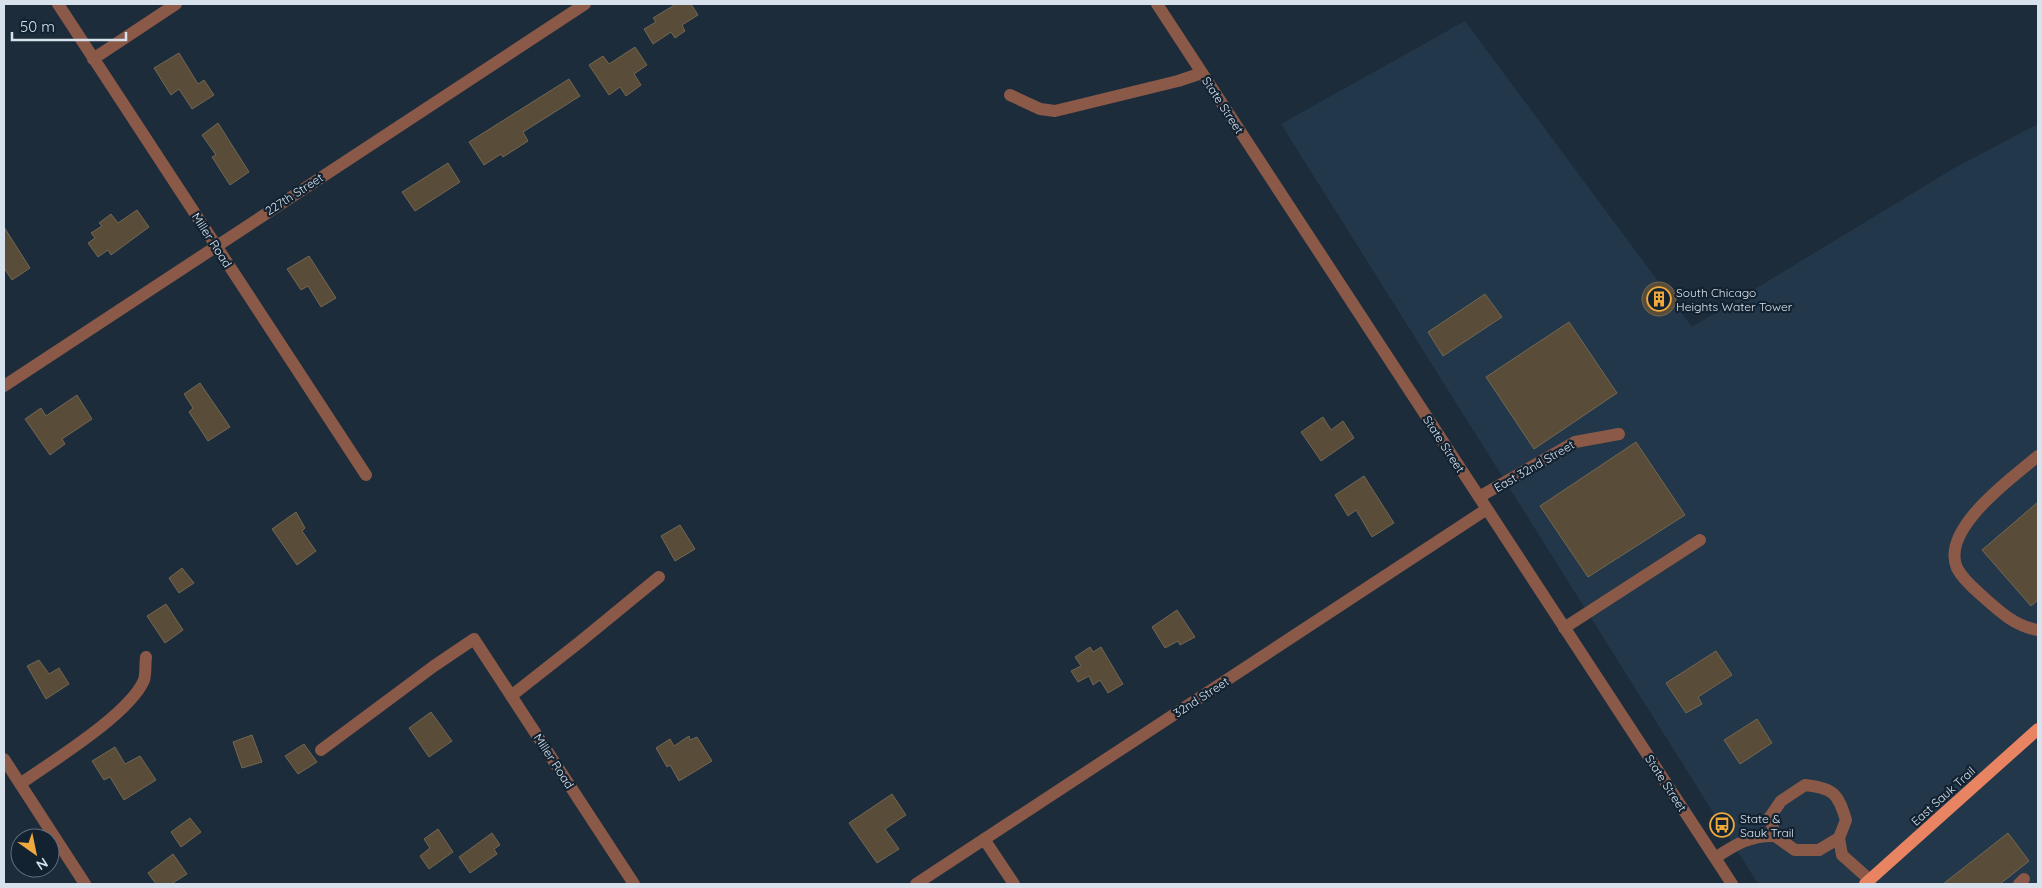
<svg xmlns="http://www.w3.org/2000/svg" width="2042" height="888" viewBox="0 0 2042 888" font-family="Quicksand,sans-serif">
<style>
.built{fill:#22374a}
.building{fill:#594d39;stroke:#746752}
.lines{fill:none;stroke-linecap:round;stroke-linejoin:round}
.minor{stroke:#8a5948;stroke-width:12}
.major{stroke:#e98462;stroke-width:12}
.labels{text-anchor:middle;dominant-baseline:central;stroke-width:4.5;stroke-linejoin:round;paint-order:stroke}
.street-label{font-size:12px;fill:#d8e2ec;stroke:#122231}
.poi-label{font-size:12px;fill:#d8e2ec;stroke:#122231;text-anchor:start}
</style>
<rect width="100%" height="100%" fill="#1c2c3b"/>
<!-- built -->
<path class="built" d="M1465 21 1692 327 1956 167 2038 124V884H1758L1281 124Z"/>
<!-- building -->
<path class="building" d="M676 4H691L698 15 682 25 685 31 675 38 671 32 653 44 644 29 656 22 653 18Z
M635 47 647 65 634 74 641 85 626 96 620 87 609 95 589 65 603 56 609 64Z
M179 53 198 84 204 80 214 95 192 109 179 89 171 95 154 68Z
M569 79 580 96 523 132 528 141 503 157 501 154 484 165 469 142Z
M218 123 249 172 230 185 212 157 216 155 202 135Z
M448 163 460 182 415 211 402 192Z
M137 210 149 227 111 255 108 250 98 257 88 243 95 238 91 233 102 226 99 223 111 214 118 223Z
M4 227 30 268 12 280 4 268Z
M309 256 336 298 321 307 308 286 301 290 287 269Z
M1642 299a17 17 0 1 1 34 0a17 17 0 1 1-34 0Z
M1485 294 1502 317 1443 356 1428 332Z
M1569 322 1617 393 1534 449 1486 377Z
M200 383 230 427 208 441 189 412 193 408 184 394Z
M77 395 92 419 62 439 65 444 50 455 25 419 41 408 46 416Z
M1323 417 1331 430 1343 421 1354 438 1321 461 1301 432Z
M1636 442 1685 515 1588 577 1540 506Z
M1364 476 1394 523 1372 537 1356 510 1348 516 1335 495Z
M2038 502V600L2031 606 1982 550Z
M296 512 305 528 302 531 316 551 297 565 272 529Z
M680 525 695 549 675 561 661 536Z
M182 568 194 583 179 593 169 578Z
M166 604 183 630 165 643 147 616Z
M1177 610 1195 637 1180 645 1178 641 1165 648 1152 627Z
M1090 647 1093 652 1101 647 1123 684 1108 693 1100 680 1093 685 1089 676 1078 682 1071 671 1081 666 1075 657Z
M1716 651 1732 675 1698 697 1702 704 1686 713 1666 683Z
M39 660 49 674 59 668 69 684 46 699 27 666Z
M431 712 452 741 429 757 409 728Z
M1757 719 1772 743 1740 764 1724 740Z
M252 735 262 762 242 768 233 742Z
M689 736 690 740 697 737 712 761 679 781 670 765 667 767 656 748 670 739 674 746Z
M304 744 317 762 298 774 285 756Z
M115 747 125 764 140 756 156 780 124 800 110 777 104 780 92 761Z
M892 794 906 815 885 829 899 849 877 863 849 823Z
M190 818 201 832 181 847 171 832Z
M438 829 453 852 429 869 420 856 430 848 424 839Z
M492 833 500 845 494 849 497 854 470 873 459 857Z
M2008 833 2029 861 2000 884H1943Z
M173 854 187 874 171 884H156L148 873Z"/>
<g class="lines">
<!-- minor -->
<path class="minor" d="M58 4 366 475
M1157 4 1732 884
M93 59 176 4
M1010 95 1040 109 1055 111 1178 81 1202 73
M4 386 585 4
M2038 456C2012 478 1940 529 1957 568 1962 578 1972 587 1980 594 1998 610 2014 626 2038 630
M1479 497 1575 442 1619 434
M1564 628 1700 540
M511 696 581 641 659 577
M321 750 434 666 474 639 634 884
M4 759 85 884
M20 784C51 762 130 714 144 680 146 674 145 664 146 657
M1839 838 1819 850H1795L1775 836 1770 817 1781 801 1805 785C1833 788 1838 793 1846 820L1839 838 1842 855 1870 880
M984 839 1014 884
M1715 858C1735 845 1750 835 1775 836
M916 884 1487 509
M2019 884 2024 879"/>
<!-- major -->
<path class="major" d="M1865 884 2038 729"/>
</g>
<!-- icons -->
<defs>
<g id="building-ring" transform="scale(1.25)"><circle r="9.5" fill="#122231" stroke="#eea83c" stroke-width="1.5"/><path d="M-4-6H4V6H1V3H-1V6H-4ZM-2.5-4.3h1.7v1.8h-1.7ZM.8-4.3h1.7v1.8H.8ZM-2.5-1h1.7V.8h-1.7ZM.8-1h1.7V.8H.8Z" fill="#eea83c"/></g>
<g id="bus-ring" transform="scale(1.25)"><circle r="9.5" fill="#122231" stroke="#eea83c" stroke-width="1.5"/><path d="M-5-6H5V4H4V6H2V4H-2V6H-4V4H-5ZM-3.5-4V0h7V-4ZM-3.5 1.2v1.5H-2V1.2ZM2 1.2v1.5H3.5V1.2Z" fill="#eea83c"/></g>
</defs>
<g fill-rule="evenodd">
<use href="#building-ring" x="1659" y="299"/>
<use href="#bus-ring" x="1722" y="825"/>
</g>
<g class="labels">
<!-- street labels -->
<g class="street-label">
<text transform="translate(1223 105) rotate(57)">State Street</text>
<text transform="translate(294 194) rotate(-33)">227th Street</text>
<text transform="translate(212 240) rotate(57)">Miller Road</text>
<text transform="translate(1444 444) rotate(57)">State Street</text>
<text transform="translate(1534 466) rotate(-30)">East 32nd Street</text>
<text transform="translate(1201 697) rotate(-33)">32nd Street</text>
<text transform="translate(554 761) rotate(57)">Miller Road</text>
<text transform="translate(1666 783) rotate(57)">State Street</text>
<text transform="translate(1943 796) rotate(-42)">East Sauk Trail</text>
</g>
<!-- poi labels -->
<g class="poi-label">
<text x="1676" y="292">South Chicago<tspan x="1676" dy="14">Heights Water Tower</tspan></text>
<text x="1740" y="818">State &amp;<tspan x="1740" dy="14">Sauk Trail</tspan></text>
</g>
</g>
<!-- border -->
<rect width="2042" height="888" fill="none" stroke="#d8e2ec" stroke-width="10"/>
<!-- north arrow -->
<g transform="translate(35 853) rotate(147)"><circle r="24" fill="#122231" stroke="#616f7c"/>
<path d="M0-4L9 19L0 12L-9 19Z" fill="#eea83c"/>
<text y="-8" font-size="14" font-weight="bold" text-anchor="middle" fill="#d8e2ec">N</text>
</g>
<!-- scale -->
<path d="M12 32v8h114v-8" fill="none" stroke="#d8e2ec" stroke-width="2.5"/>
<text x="20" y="32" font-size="15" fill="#d8e2ec" stroke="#122231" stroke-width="4" paint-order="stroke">50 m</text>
</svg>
